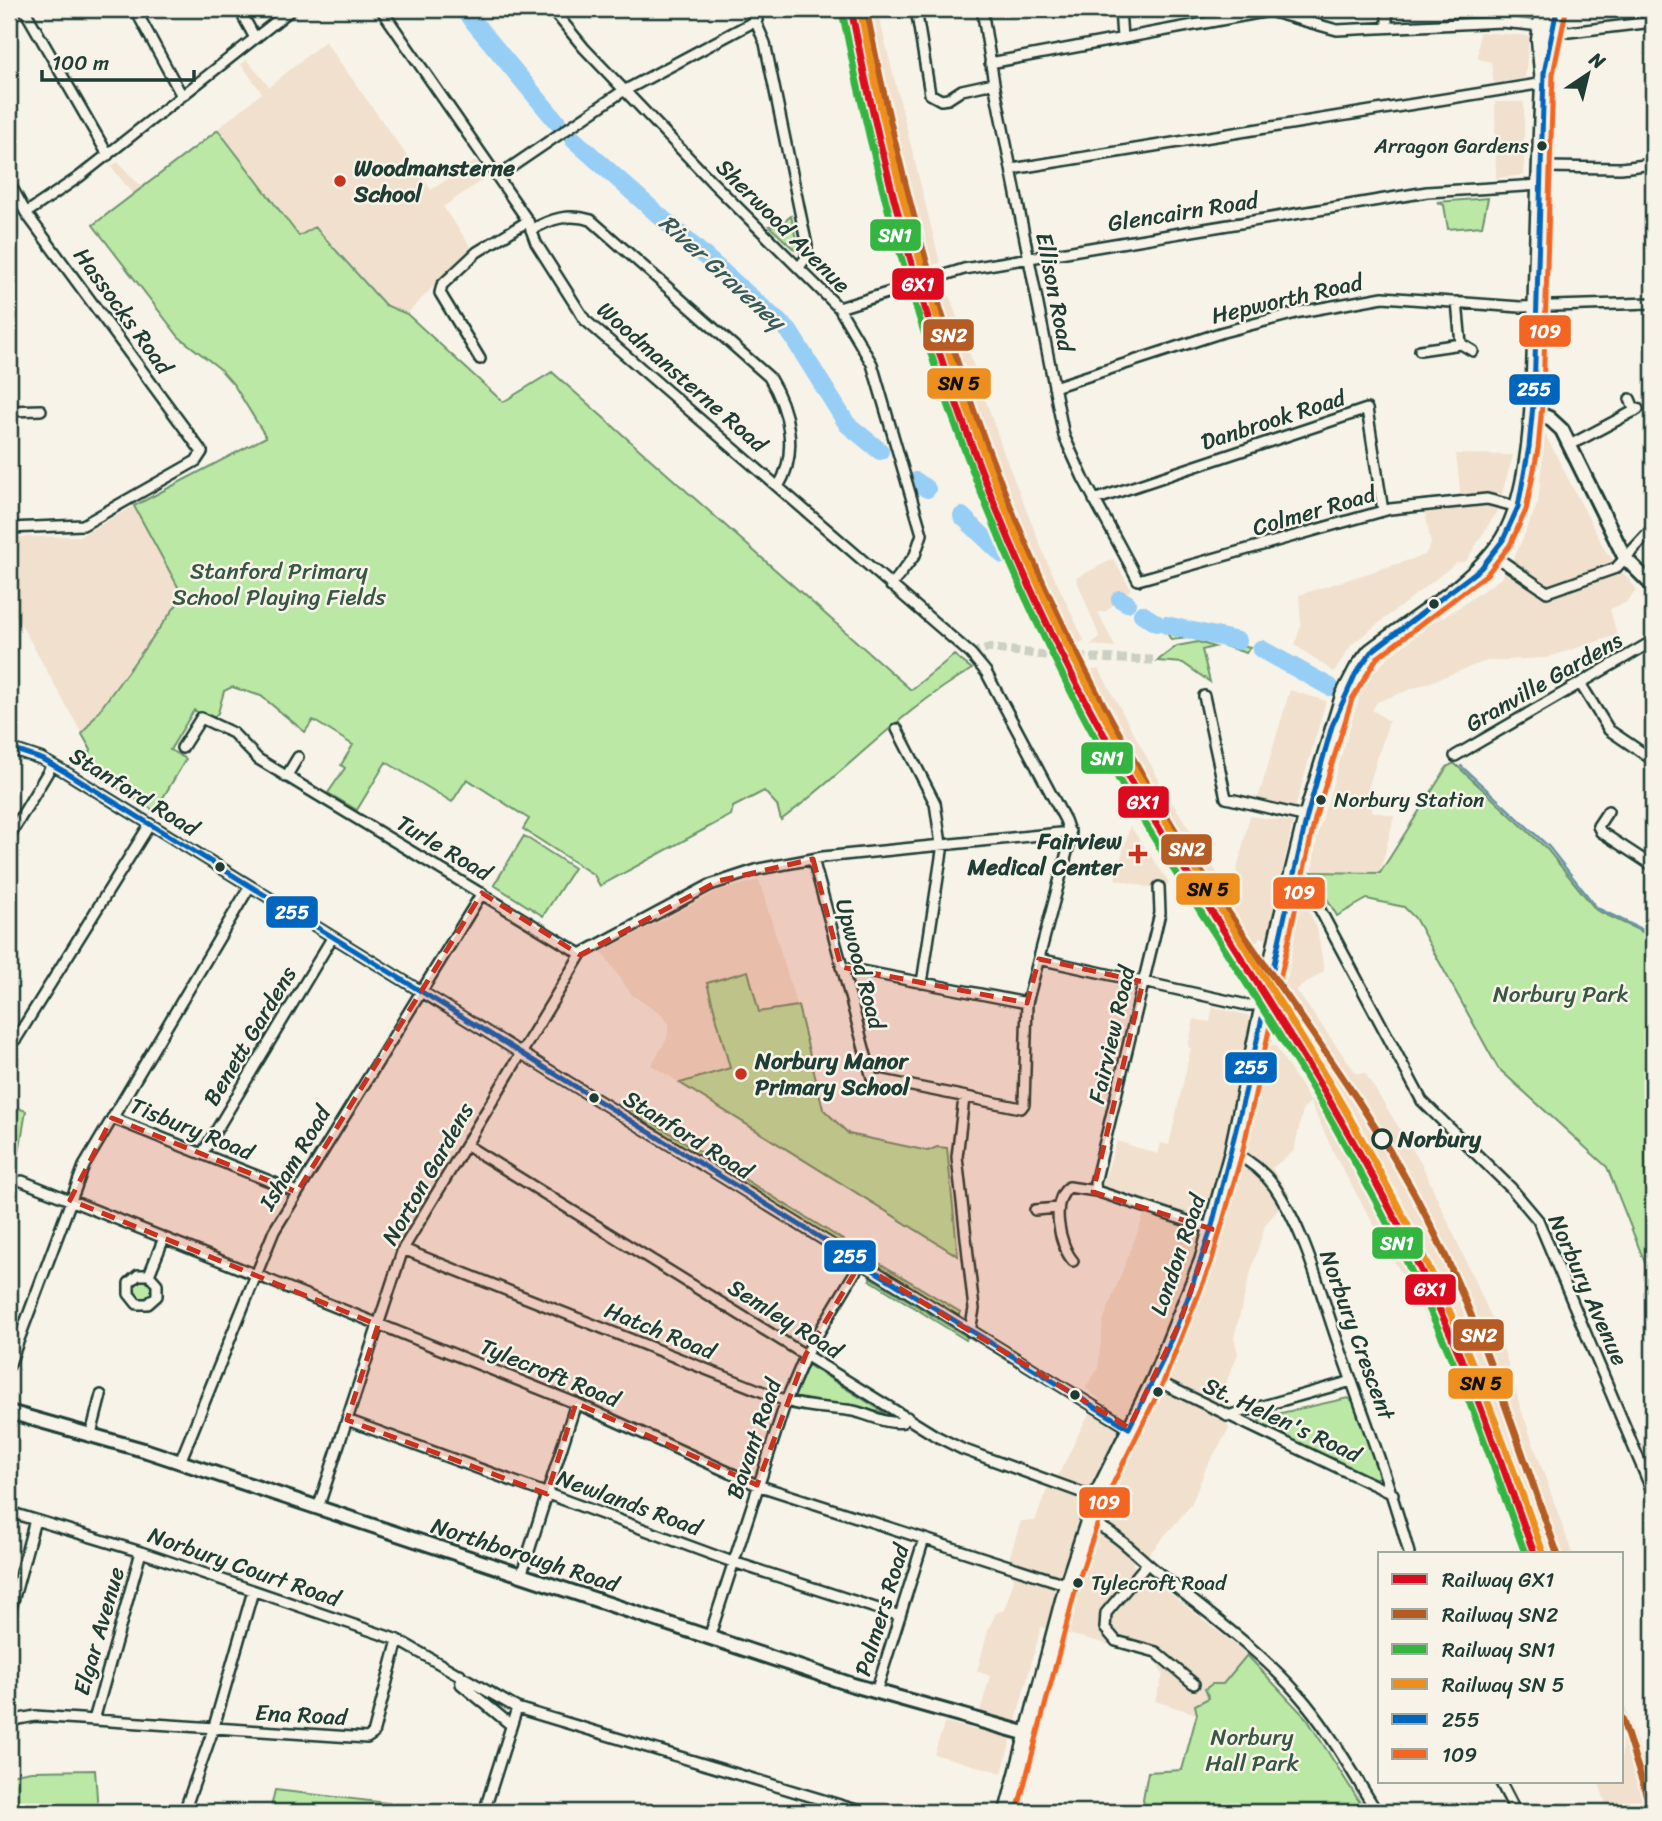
<svg xmlns="http://www.w3.org/2000/svg" width="1662" height="1821" viewBox="0 0 1662 1821" font-family="Sriracha,sans-serif">
<style>
.built{fill:#f0e0cd}
.green{fill:#bce8a6;stroke:#6e926d;stroke-width:2}
.lines{fill:none;stroke-linecap:round;stroke-linejoin:round}
.stream{stroke:#6794a8;stroke-width:2.5}
.river{stroke:#97cef6;stroke-width:18}
.street-tunnel{stroke:#cccfc4;stroke-width:9;stroke-dasharray:9 4.5;stroke-linecap:butt}
.street-casing{stroke:#1f3d34;stroke-width:14}
.secondary-casing{stroke:#1f3d34;stroke-width:18}
.highway-casing{stroke:#1f3d34;stroke-width:21}
.street{stroke:#f7f3e8;stroke-width:9}
.secondary{stroke:#f7f3e8;stroke-width:12}
.highway{stroke:#f7f3e8;stroke-width:16}
.bus-1-casing{stroke:#f7f3e8;stroke-width:10}
.bus-2-casing{stroke:#f7f3e8;stroke-width:10}
.bus-1{stroke:#0065bd;stroke-width:5}
.bus-2{stroke:#f26522;stroke-width:5}
.rail-1-casing{stroke:#f7f3e8;stroke-width:12}
.rail-2-casing{stroke:#f7f3e8;stroke-width:12}
.rail-3-casing{stroke:#f7f3e8;stroke-width:12}
.rail-4-casing{stroke:#f7f3e8;stroke-width:12}
.rail-1{stroke:#dc0a1e;stroke-width:7}
.rail-2{stroke:#b55b24;stroke-width:7}
.rail-3{stroke:#33b540;stroke-width:7}
.rail-4{stroke:#ec8f1e;stroke-width:7}
.marked{fill:#c8321e;fill-opacity:0.2;stroke:#c8321e;stroke-width:5;stroke-dasharray:14 9;stroke-linejoin:round}
.bus-dot{fill:#1f3d34;stroke:#f7f3e8;stroke-width:2.5}
.poi-dot{fill:#c8321e;stroke:#f7f3e8;stroke-width:2.5}
.stop-dot{fill:#f7f3e8;stroke:#1f3d34;stroke-width:3.5}
.labels{text-anchor:middle;dominant-baseline:central;stroke-width:5;stroke-linejoin:round;paint-order:stroke}
.bus-label{font-size:21px;fill:#1f3d34;stroke:#f7f3e8;text-anchor:start}
.poi-label{font-size:23px;font-weight:bold;fill:#1f3d34;stroke:#f7f3e8;text-anchor:start}
.street-label{font-size:23px;fill:#1f3d34;stroke:#f7f3e8}
.park-label{font-size:23px;fill:#375745;stroke:#f7f3e8}
.stop-label{font-size:23px;font-weight:bold;fill:#1f3d34;stroke:#f7f3e8;text-anchor:start}
.water-label{font-size:24px;font-style:italic;fill:#375a5b;stroke:#f7f3e8}
.line-badge{stroke:#f7f3e8;stroke-width:2.5}
.badge-label{font-size:19px;text-anchor:middle;font-weight:bold;fill:#fff}
.pale-badge-label{font-size:19px;text-anchor:middle;font-weight:bold;fill:#111}
</style>
<rect width="100%" height="100%" fill="#f7f3e8"/>
<filter id="ink" filterUnits="userSpaceOnUse"><feTurbulence type="fractalNoise" baseFrequency=".0143" numOctaves="2"/><feDisplacementMap in="SourceGraphic" scale="14" xChannelSelector="R" yChannelSelector="G"/><feConvolveMatrix kernelMatrix="1 2 1 2 8 2 1 2 1" color-interpolation-filters="sRGB"/></filter>
<g filter="url(#ink)">
<!-- built -->
<path class="built" d="M846 9H877L940 263 907 274 885 194Z
M1479 32 1529 36 1525 78 1494 83 1491 62 1478 59Z
M325 41 431 190 476 161 488 176 443 207 471 247 407 314 386 305 315 227 299 237 259 185 135 197 111 166 118 162 143 189 262 93 241 64 247 60 269 87Z
M1495 102H1524V175L1496 178Z
M946 286 1006 459 1047 562 1085 642 1051 644 1000 534 914 296Z
M1545 434 1605 550 1637 590 1625 603 1610 609 1617 635 1545 658 1486 661 1377 702 1372 710 1389 721 1365 798 1374 801 1371 811 1394 816 1380 873 1312 872 1318 833 1360 694 1370 677 1387 658 1439 618 1442 619 1500 579 1516 554 1538 503Z
M1456 454 1513 455 1497 511 1466 561 1456 563 1352 644 1334 672 1295 645 1301 625 1299 595 1425 555 1431 544 1425 512 1462 506Z
M134 506 183 596 82 734 9 603V570L20 569 18 537 80 536Z
M1113 559 1131 589 1105 612H1098L1115 647 1090 645 1100 638 1076 578Z
M1099 669 1165 791 1231 895 1250 816 1293 822 1267 939 1259 937 1247 974 1121 779 1067 675Z
M1290 690 1326 701 1295 808 1258 799Z
M1130 826 1169 882 1166 886 1155 889 1115 879Z
M759 880 811 1053 823 1108 849 1134 928 1151 937 1147 947 1148 958 1256 651 1065 667 1039 669 1024 662 1015 632 995 602 952 716 892Z
M1300 908 1308 910 1317 928 1324 971 1296 990 1356 1073H1365L1422 1165 1500 1336 1520 1406 1572 1553H1520L1461 1380 1338 1161 1310 1102 1303 1109 1294 1151 1272 1168 1290 1195 1265 1225 1247 1285 1234 1338 1238 1354 1219 1399 1229 1429 1206 1468 1191 1505 1149 1554 1132 1564 1247 1654 1223 1684H1212L1205 1689 1209 1698 1197 1714 1155 1701 1163 1675 1154 1656 1041 1627 1002 1773 934 1754 945 1722 975 1730 990 1676 977 1671 989 1628 996 1613 1004 1610 1014 1580 1010 1556 1021 1521H1035L1047 1490 1059 1474 1086 1419 1100 1400 1085 1388 1098 1369 1103 1321 1148 1205 1101 1189 1117 1141 1158 1154 1161 1143 1169 1145 1191 1048 1188 1047 1194 1019 1210 1022 1213 1007 1247 1015 1269 1044 1275 1045 1310 1101 1319 1095 1273 1013 1287 978Z
M1622 1698 1653 1790V1812H1609L1598 1781H1622Z"/>
<!-- green -->
<path class="green" d="M218 130 299 236 315 227 385 305 407 314 503 402 552 372 911 690 954 655 972 669C901 710 847 771 781 820L777 805 764 791 733 807 731 815 600 886 594 875 523 829 529 819 467 779 452 802 386 762 357 810 328 793 345 768 341 765 353 745 313 720 305 732 261 696 232 687 224 691 218 713 211 720 194 710 170 750 186 759 155 811 81 765 91 750 82 734 183 596 134 506 266 437 234 385 219 368 179 337 93 225Z
M1488 198 1482 226 1448 229 1444 205 1437 202Z
M791 216 798 249 795 250 769 226 781 224Z
M1164 627 1250 647 1246 653 1197 637 1171 640Z
M1198 642 1214 647 1202 650 1210 682 1183 663 1157 661 1177 646Z
M1454 763 1547 849 1596 910 1653 937V1283L1607 1167 1498 1068 1415 918 1404 907 1367 899 1337 916 1312 872 1380 873 1447 767Z
M524 836 574 868 543 916 494 885Z
M748 971 759 1012 798 1006 823 1109 849 1134 928 1151 937 1147 947 1148 958 1256 680 1083 730 1068 707 983Z
M9 1105 26 1111 9 1212Z
M631 1109 851 1245 849 1248 832 1239 629 1112Z
M853 1247 960 1312 958 1316 852 1249Z
M139 1277 154 1281 156 1294 140 1303 130 1287Z
M870 1277 967 1337 966 1340 870 1280Z
M808 1365 885 1413 794 1398Z
M1348 1398 1356 1403 1380 1475 1376 1479 1261 1428 1259 1418Z
M1247 1655 1307 1719 1366 1812H1145L1143 1799 1148 1772 1182 1770 1197 1714 1195 1705 1209 1698 1205 1689 1212 1684H1223Z
M95 1770 98 1812H9V1775L31 1771Z
M275 1790 405 1805 403 1812H270Z"/>
<g class="lines">
<!-- stream -->
<path class="stream" d="M1461 766 1549 847 1597 908 1653 935"/>
<!-- river -->
<path class="river" d="M463 9 557 122
M573 139 789 331 847 424 880 451
M916 481 927 489
M962 516 1003 555
M1120 599 1127 603
M1142 614 1156 623
M1166 625 1238 641
M1261 649 1330 687"/>
<!-- street-tunnel -->
<path class="street-tunnel" d="M971 654 988 648 1061 657 1153 660"/>
<!-- street casing -->
<g class="street-casing">
<path id="street" d="M24 9 108 155
M135 9 182 96
M239 9 255 38
M381 9 528 221 536 243 585 320 971 654 986 672 1065 820 1071 837 1027 1003 1024 1104 1021 1108 872 1078 813 859
M552 9 584 48 712 182 839 308 872 364 922 534 915 555 891 586
M750 9 765 43 807 246 806 258 799 267
M916 9 930 94 941 100 948 99 962 90 994 83
M982 9 994 83 1064 436 1083 478 1138 580 1390 509 1487 499 1518 507
M1120 9 1122 38
M1387 26V9
M1554 30 1569 32 1653 22
M990 63 1269 11 1337 30 1501 22 1541 26
M1541 167 1621 168 1653 164
M1012 169 1544 83
M498 176 620 93 757 20
M9 182 26 213 202 452 196 461 83 525 9 528
M26 213 79 177 292 9
M531 230C551 219 568 213 591 220L769 377C789 409 799 453 778 487
M839 308 964 269 1427 192 1540 185
M1461 344 1473 351
M1420 350 1461 344 1457 302
M480 359 440 293 442 285 477 252 528 221
M1054 387 1223 332 1300 312 1383 297 1520 307 1653 303
M1630 399 1635 411
M9 411 41 410
M1570 445 1638 409
M1094 500 1367 409 1383 511
M1493 555 1547 592 1616 568 1653 528
M1580 683 1609 730 1653 760
M1204 696 1226 798 1307 817
M897 729 935 803 942 851 922 983
M9 748 42 759 67 773 1129 1428
M182 748 201 718 233 733 258 759 581 954
M1455 756 1653 641
M286 777 298 757
M1608 811 1598 826 1601 832 1653 866
M9 837 52 765
M1290 888 1305 893 1318 906 1422 1101 1511 1188 1538 1220 1653 1493
M1039 959 1247 1005H1264
M841 967 1027 1003
M9 1036 16 1039 150 824
M964 1098 957 1157 974 1309 970 1331
M112 1118 297 1192
M466 1145 936 1436 962 1449 1097 1498
M1233 1152C1250 1161 1263 1171 1274 1186 1305 1231 1319 1288 1337 1340 1362 1411 1389 1480 1409 1553
M202 1154 332 938
M22 1181 580 1405 757 1485 1068 1585
M1096 1191 1095 1183 1160 913 1159 887
M1035 1210 1058 1208
M403 1249 786 1401C810 1409 829 1407 853 1411 869 1414 886 1425 903 1422L907 1417
M1073 1261C1059 1245 1050 1201 1069 1187L1096 1191 1212 1229
M149 1275H138L129 1283V1294L137 1304H148L157 1296V1284L149 1275 164 1238
M9 1366 84 1166 250 886
M1155 1380 1393 1494
M1227 1416 1352 1381
M347 1420 727 1560 900 1616
M91 1434 101 1395
M180 1462 274 1231 482 893
M318 1508 403 1249 581 954 710 885 759 869 823 857 1070 832
M9 1512 141 1552 398 1640 517 1708 863 1812
M1088 1521C1116 1531 1138 1557 1161 1575 1207 1613 1257 1648 1297 1693 1329 1729 1352 1772 1377 1812
M1147 1564 1106 1613 1105 1628 1116 1641 1156 1652 1194 1684
M521 1576 576 1403
M9 1616 35 1520
M709 1638 786 1401 806 1354 860 1264
M460 1674 461 1684 511 1725
M876 1692 924 1539
M94 1720 141 1552
M9 1721 35 1716 367 1738 373 1734 398 1640
M1500 1781 1516 1812
M184 1812 213 1730 253 1591
M484 1812 517 1708"/>
</g>
<!-- secondary casing -->
<g class="secondary-casing">
<path id="secondary" d="M1533 411 1549 418 1562 430 1625 558 1653 586
M9 1412 147 1451 853 1685 1028 1734"/>
</g>
<!-- highway casing -->
<g class="highway-casing">
<path id="highway" d="M1546 65 1557 9
M1008 1812 1068 1585 1098 1495 1155 1380 1203 1261 1233 1152 1280 928 1307 817 1344 696 1358 669 1371 652C1413 620 1476 584 1504 539 1539 482 1535 353 1537 284 1539 217 1541 150 1544 83L1540 40 1544 9"/>
</g>
<!-- street -->
<use href="#street" class="street"/>
<!-- secondary -->
<use href="#secondary" class="secondary"/>
<!-- highway -->
<use href="#highway" class="highway"/>
<!-- bus-1 casing -->
<g class="bus-1-casing">
<path id="bus-1" d="M9 748 42 759 67 773 1129 1428
M1129 1428 1162 1362 1189 1295 1212 1226 1247 1085 1307 816 1332 726 1356 673 1371 652 1481 568 1503 540 1518 507 1529 447 1534 394 1544 73 1557 9"/>
</g>
<!-- bus-2 casing -->
<g class="bus-2-casing">
<path id="bus-2" d="M1017 1812 1076 1588 1106 1498 1163 1383 1211 1263 1242 1154 1315 819 1352 699 1377 658 1487 574 1510 545 1526 510 1538 449 1543 394 1553 74 1566 11"/>
</g>
<!-- bus-1 -->
<use href="#bus-1" class="bus-1"/>
<!-- bus-2 -->
<use href="#bus-2" class="bus-2"/>
<!-- rail-1 casing -->
<g class="rail-1-casing">
<path id="rail-1" d="M851 9C896 242 966 467 1074 679 1152 831 1254 969 1339 1117 1385 1196 1427 1277 1462 1361 1489 1424 1510 1489 1534 1553"/>
</g>
<!-- rail-2 casing -->
<g class="rail-2-casing">
<path id="rail-2" d="M866 9C914 256 989 497 1111 719 1146 784 1184 848 1226 909 1290 1003 1360 1095 1415 1195 1476 1308 1514 1432 1557 1553
M1622 1718 1652 1812"/>
</g>
<!-- rail-3 casing -->
<g class="rail-3-casing">
<path id="rail-3" d="M842 11C888 244 958 468 1065 680 1141 833 1244 971 1330 1118 1375 1197 1417 1278 1453 1362 1480 1424 1501 1489 1525 1553"/>
</g>
<!-- rail-4 casing -->
<g class="rail-4-casing">
<path id="rail-4" d="M860 9C905 240 974 467 1083 677 1162 829 1263 967 1348 1115 1393 1194 1435 1275 1470 1358 1497 1421 1519 1486 1542 1550"/>
</g>
<!-- rail-1 -->
<use href="#rail-1" class="rail-1"/>
<!-- rail-2 -->
<use href="#rail-2" class="rail-2"/>
<!-- rail-3 -->
<use href="#rail-3" class="rail-3"/>
<!-- rail-4 -->
<use href="#rail-4" class="rail-4"/>
</g>
</g>
<!-- marked area -->
<path class="marked" d="M813 859 841 967 1027 1003 1039 959 1143 982 1093 1192 1212 1229 1180 1322 1129 1428 860 1264 806 1354 757 1485 576 1403 547 1494 347 1420 378 1325 70 1200 112 1118 297 1192 482 893 580 955 718 881Z"/>
<!-- markers -->
<g class="bus-dot">
<circle cx="1542" cy="146" r="6"/>
<circle cx="1434" cy="604" r="6"/>
<circle cx="1321" cy="800" r="6"/>
<circle cx="220" cy="867" r="6"/>
<circle cx="594" cy="1098" r="6"/>
<circle cx="1158" cy="1392" r="6"/>
<circle cx="1075" cy="1395" r="6"/>
<circle cx="1078" cy="1583" r="6"/>
</g>
<g class="poi-dot">
<circle cx="340" cy="181" r="7"/>
<path d="M1134.5 843.5h7v7h7v7h-7v7h-7v-7h-7v-7h7z"/>
<circle cx="741" cy="1074" r="7"/>
</g>
<circle class="stop-dot" cx="1382" cy="1139" r="9"/>
<g class="labels">
<!-- bus labels -->
<g class="bus-label">
<text x="1529" y="146" text-anchor="end">Arragon Gardens</text>
<text x="1334" y="800">Norbury Station</text>
<text x="1091" y="1583">Tylecroft Road</text>
</g>
<!-- poi labels -->
<g class="poi-label">
<text x="354" y="168">Woodmansterne<tspan x="354" dy="26">School</tspan></text>
<text x="1122" y="841" text-anchor="end">Fairview<tspan x="1122" dy="26">Medical Center</tspan></text>
<text x="755" y="1061">Norbury Manor<tspan x="755" dy="26">Primary School</tspan></text>
</g>
<!-- street labels -->
<g class="street-label">
<text transform="translate(1183 212) rotate(-9)">Glencairn Road</text>
<text transform="translate(783 226) rotate(45)">Sherwood Avenue</text>
<text transform="translate(1055 292) rotate(79)">Ellison Road</text>
<text transform="translate(1287 299) rotate(-13)">Hepworth Road</text>
<text transform="translate(123 311) rotate(54)">Hassocks Road</text>
<text transform="translate(682 377) rotate(41)">Woodmansterne Road</text>
<text transform="translate(1273 420) rotate(-18)">Danbrook Road</text>
<text transform="translate(1314 511) rotate(-16)">Colmer Road</text>
<text transform="translate(1544 682) rotate(-30)">Granville Gardens</text>
<text transform="translate(134 792) rotate(32)">Stanford Road</text>
<text transform="translate(444 848) rotate(31)">Turle Road</text>
<text transform="translate(860 964) rotate(75)">Upwood Road</text>
<text transform="translate(1112 1035) rotate(-77)">Fairview Road</text>
<text transform="translate(250 1036) rotate(-59)">Benett Gardens</text>
<text transform="translate(192 1129) rotate(22)">Tisbury Road</text>
<text transform="translate(688 1135) rotate(32)">Stanford Road</text>
<text transform="translate(295 1158) rotate(-59)">Isham Road</text>
<text transform="translate(428 1174) rotate(-60)">Norton Gardens</text>
<text transform="translate(1178 1255) rotate(-71)">London Road</text>
<text transform="translate(1588 1290) rotate(66)">Norbury Avenue</text>
<text transform="translate(785 1319) rotate(32)">Semley Road</text>
<text transform="translate(660 1331) rotate(22)">Hatch Road</text>
<text transform="translate(1357 1335) rotate(70)">Norbury Crescent</text>
<text transform="translate(550 1373) rotate(22)">Tylecroft Road</text>
<text transform="translate(1282 1420) rotate(25)">St. Helen's Road</text>
<text transform="translate(754 1439) rotate(-71)">Bavant Road</text>
<text transform="translate(629 1503) rotate(20)">Newlands Road</text>
<text transform="translate(525 1555) rotate(18)">Northborough Road</text>
<text transform="translate(244 1567) rotate(19)">Norbury Court Road</text>
<text transform="translate(882 1610) rotate(-73)">Palmers Road</text>
<text transform="translate(99 1631) rotate(-74)">Elgar Avenue</text>
<text transform="translate(301 1715) rotate(3)">Ena Road</text>
</g>
<!-- park labels -->
<g class="park-label">
<text x="279" y="571">Stanford Primary<tspan x="279" dy="26">School Playing Fields</tspan></text>
<text x="1561" y="994">Norbury Park</text>
<text x="1252" y="1737">Norbury<tspan x="1252" dy="26">Hall Park</tspan></text>
</g>
<!-- stop labels -->
<g class="stop-label">
<text x="1398" y="1139">Norbury</text>
</g>
<!-- water labels -->
<g class="water-label">
<text transform="translate(722 272) rotate(42)">River Graveney</text>
</g>
</g>
<g class="line-badge">
<rect x="869" y="218" width="53" height="34" rx="7" fill="#33b540"/>
<rect x="891" y="267" width="54" height="34" rx="7" fill="#dc0a1e"/>
<rect x="1518" y="314" width="54" height="34" rx="7" fill="#f26522"/>
<rect x="922" y="318" width="53" height="34" rx="7" fill="#b55b24"/>
<rect x="926" y="367" width="66" height="33" rx="7" fill="#ec8f1e"/>
<rect x="1508" y="373" width="53" height="33" rx="7" fill="#0065bd"/>
<rect x="1080" y="741" width="54" height="34" rx="7" fill="#33b540"/>
<rect x="1117" y="785" width="53" height="34" rx="7" fill="#dc0a1e"/>
<rect x="1160" y="833" width="53" height="33" rx="7" fill="#b55b24"/>
<rect x="1175" y="872" width="66" height="34" rx="7" fill="#ec8f1e"/>
<rect x="1272" y="876" width="54" height="34" rx="7" fill="#f26522"/>
<rect x="265" y="895" width="54" height="34" rx="7" fill="#0065bd"/>
<rect x="1224" y="1051" width="54" height="33" rx="7" fill="#0065bd"/>
<rect x="1371" y="1226" width="53" height="34" rx="7" fill="#33b540"/>
<rect x="823" y="1239" width="54" height="34" rx="7" fill="#0065bd"/>
<rect x="1404" y="1273" width="53" height="33" rx="7" fill="#dc0a1e"/>
<rect x="1452" y="1318" width="53" height="34" rx="7" fill="#b55b24"/>
<rect x="1447" y="1367" width="67" height="33" rx="7" fill="#ec8f1e"/>
<rect x="1078" y="1486" width="53" height="33" rx="7" fill="#f26522"/>
</g>
<g class="badge-label">
<text x="895" y="242">SN1</text>
<text x="918" y="291">GX1</text>
<text x="1545" y="338">109</text>
<text x="949" y="342">SN2</text>
<text x="1534" y="396">255</text>
<text x="1107" y="765">SN1</text>
<text x="1143" y="809">GX1</text>
<text x="1187" y="856">SN2</text>
<text x="1299" y="899">109</text>
<text x="292" y="919">255</text>
<text x="1251" y="1074">255</text>
<text x="1397" y="1250">SN1</text>
<text x="850" y="1263">255</text>
<text x="1430" y="1296">GX1</text>
<text x="1479" y="1342">SN2</text>
<text x="1104" y="1509">109</text>
</g>
<g class="pale-badge-label">
<text x="959" y="390">SN 5</text>
<text x="1208" y="896">SN 5</text>
<text x="1481" y="1390">SN 5</text>
</g>
<!-- margin -->
<rect width="1662" height="1821" fill="none" stroke="#f7f3e8" stroke-width="35"/>
<rect x="18" y="18" width="1627" height="1786" fill="none" stroke="#1f3d34" stroke-width="2.5" filter="url(#ink)"/>
<!-- legend -->
<rect x="1378" y="1552" width="245" height="231" fill="#f7f3e8" stroke="#a1aaa0" stroke-width="2"/>
<rect x="1392" y="1574" width="35" height="10" fill="#dc0a1e" stroke="#a1aaa0" stroke-width="2"/>
<text x="1442" y="1587" font-size="21" fill="#1f3d34">Railway GX1</text>
<rect x="1392" y="1609" width="35" height="10" fill="#b55b24" stroke="#a1aaa0" stroke-width="2"/>
<text x="1442" y="1622" font-size="21" fill="#1f3d34">Railway SN2</text>
<rect x="1392" y="1644" width="35" height="10" fill="#33b540" stroke="#a1aaa0" stroke-width="2"/>
<text x="1442" y="1657" font-size="21" fill="#1f3d34">Railway SN1</text>
<rect x="1392" y="1679" width="35" height="10" fill="#ec8f1e" stroke="#a1aaa0" stroke-width="2"/>
<text x="1442" y="1692" font-size="21" fill="#1f3d34">Railway SN 5</text>
<rect x="1392" y="1714" width="35" height="10" fill="#0065bd" stroke="#a1aaa0" stroke-width="2"/>
<text x="1442" y="1727" font-size="21" fill="#1f3d34">255</text>
<rect x="1392" y="1749" width="35" height="10" fill="#f26522" stroke="#a1aaa0" stroke-width="2"/>
<text x="1442" y="1762" font-size="21" fill="#1f3d34">109</text>
<!-- north arrow -->
<g transform="translate(1588 74) rotate(35)" stroke="#f7f3e8" stroke-width="5" paint-order="stroke">
<path d="M0-5L12 26L0 18L-12 26Z" fill="#1f3d34"/>
<text y="-10" font-size="19" font-weight="bold" text-anchor="middle" fill="#1f3d34">N</text>
</g>
<!-- scale -->
<path d="M42 70v10h152v-10" fill="none" stroke="#1f3d34" stroke-width="3.5"/>
<text x="52" y="70" font-size="21" fill="#1f3d34" stroke="#f7f3e8" stroke-width="5" paint-order="stroke">100 m</text>
</svg>
